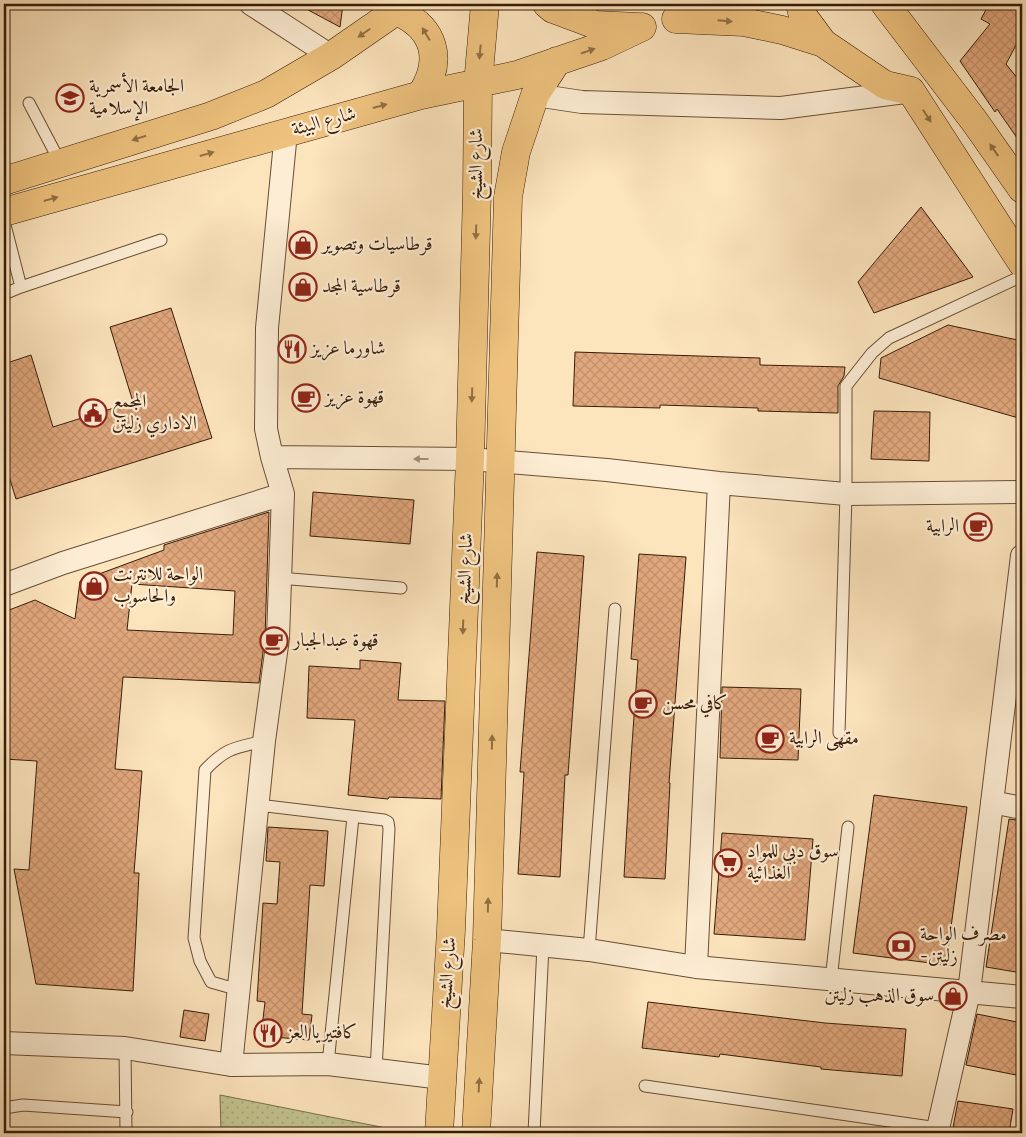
<svg xmlns="http://www.w3.org/2000/svg" width="1026" height="1137" viewBox="0 0 1026 1137" font-family="Vollkorn,Amiri,serif">
<style>
.green{fill:url(#green-dots);stroke:#7c704c}
.building{fill:url(#building-cross-hatch);stroke:#371c08;fill-rule:evenodd}
.lines{fill:none;stroke-linecap:round;stroke-linejoin:round}
.lane-casing{stroke:#684e35;stroke-width:13}
.street-casing{stroke:#684e35;stroke-width:24}
.primary-casing{stroke:#371c08;stroke-width:29}
.lane{stroke:#fdedd4;stroke-width:11}
.street{stroke:#fdedd4;stroke-width:22}
.primary{stroke:#eec27e;stroke-width:28}
.oneway{fill:#926f43}
.oneway2{fill:#a48f78}
.labels{text-anchor:middle;dominant-baseline:central;stroke-width:4.5;stroke-linejoin:round;paint-order:stroke}
.poi-label{font-size:19px;fill:#371c08;stroke:#fdedd4;text-anchor:start}
.street-label{font-size:19px;fill:#371c08;stroke:#fdedd4}
</style>
<defs>
<pattern id="green-dots" width="8" height="8" patternUnits="userSpaceOnUse" patternTransform="scale(1.25)"><rect width="8" height="8" fill="#c2c38f"/><path d="M2 2h.1M6 6h.1" fill="none" stroke="#a7a77a" stroke-width="1.8" stroke-linecap="round"/></pattern>
<pattern id="building-cross-hatch" width="8" height="8" patternUnits="userSpaceOnUse" patternTransform="scale(1.25)"><rect width="8" height="8" fill="#e2a87d"/><path d="M0 0l8 8M0 8l8-8" fill="none" stroke="#c2906b"/></pattern>
</defs>
<rect width="100%" height="100%" fill="#fce4bd"/>
<filter id="stains"><feTurbulence type="fractalNoise" baseFrequency=".004" numOctaves="4"/><feColorMatrix values="0 0 0 0 .2 0 0 0 0 .09 0 0 0 0 .02 0 0 0 .5 -.17"/></filter>
<radialGradient id="worn" r=".72"><stop offset=".6" stop-color="#630" stop-opacity="0"/><stop offset="1" stop-color="#630" stop-opacity=".3"/></radialGradient>
<!-- green -->
<path class="green" d="M220 1095 396 1130V1133H221Z"/>
<!-- building -->
<path class="building" d="M297 4H343L340 27Z
M989 4H1022V34L1006 64 1022 84V145L997 109 995 112 960 61 990 24 981 19Z
M921 207 973 277 874 313 858 282Z
M171 308 212 438 16 499 4 460V364L31 355 53 427 133 402 110 327Z
M948 325 1022 341V419L879 378 881 358Z
M575 352 760 358V365L845 367 844 376 838 386V413L758 411V408L660 405V408L573 406Z
M874 411 930 412 929 461 871 459Z
M313 492 414 500 410 544 310 536Z
M269 512 265 637 259 683 123 677 115 769 142 771 134 873H139L133 991 36 984 14 869 29 870 37 761 4 759V612L35 600 75 619 80 581 164 550V545ZM132 584 235 591 233 635 127 630Z
M537 552 584 556 568 775H565L560 877 518 874 524 772H520Z
M639 554 686 557 669 783H670L665 879 624 877 630 773 638 660 631 659Z
M360 660 401 663 398 700 445 701 441 799 389 797 388 799 348 795 355 720 307 718 309 666 360 669Z
M722 687 801 689 798 760 720 758Z
M874 795 967 807 946 965 853 953Z
M1009 819 1022 821V973L986 967Z
M268 827 328 831 324 886 310 885 302 1014 312 1015 309 1040 261 1036 265 1002 257 1001 263 903 277 904 280 862 266 861Z
M722 833 813 839 805 940 714 934Z
M648 1002 825 1023 906 1029 902 1076 821 1069V1067L720 1054 719 1057 642 1048Z
M184 1010 209 1014 205 1041 180 1037Z
M977 1014 1022 1023V1043L1016 1075 966 1065Z
M958 1101 1013 1109 1009 1133H952Z"/>
<g class="lines">
<!-- lane casing -->
<g class="lane-casing">
<path id="lane" d="M29 103 60 162
M4 221 21 287 161 240
M4 294 21 287
M279 578 401 588
M839 733 846 494V386L872 353 889 338 1022 276
M258 805 384 820 388 822 389 829 376 1070
M589 950 615 609
M831 980 848 827
M239 990 211 982 200 961 194 938 205 770C227 747 235 748 264 741
M125 1048 126 1133
M328 1064 353 817
M645 1086 938 1128
M4 1108 23 1105 127 1112
M534 1133 543 946"/>
</g>
<!-- street casing -->
<g class="street-casing">
<path id="street" d="M251 4 331 56
M535 95 582 102 781 108 905 92
M272 457 470 459 607 470 719 483 846 494 1022 492
M4 585 63 563 283 494
M992 802 1022 808
M487 940 589 950 696 967 1022 997
M696 967 719 483
M4 1043 125 1048 231 1065 328 1064 442 1078
M231 1065 264 741 278 638 283 494 272 457 266 429 267 328 286 132
M937 1133 969 992 1022 556"/>
</g>
<!-- primary casing -->
<g class="primary-casing">
<path id="primary" d="M547 4 553 9 596 25 638 27
M800 4 803 16 823 43
M885 4 975 122 1022 189
M396 11C435 27 444 60 421 95
M676 19 744 22 782 30 823 43 885 85 911 91 1022 263
M4 181 211 116 266 94 331 56 396 11 403 4
M4 212 421 95 517 75 602 46 642 27
M439 1133 451 930 470 459 477 191 478 84 485 4
M476 1133 487 940 508 197 516 152 535 95 557 61"/>
</g>
<!-- lane -->
<use href="#lane" class="lane"/>
<!-- street -->
<use href="#street" class="street"/>
<!-- primary -->
<use href="#primary" class="primary"/>
</g>
<!-- one-way arrows -->
<defs><path id="oneway-solid" d="M-6-.8H1V-3.2L6.5 0L1 3.2V.8H-6Z" transform="scale(1.25)"/></defs>
<g class="oneway">
<use href="#oneway-solid" transform="translate(725 21) rotate(5)"/>
<use href="#oneway-solid" transform="translate(364 33) rotate(145)"/>
<use href="#oneway-solid" transform="translate(426 34) rotate(-121)"/>
<use href="#oneway-solid" transform="translate(588 51) rotate(-19)"/>
<use href="#oneway-solid" transform="translate(480 52) rotate(95)"/>
<use href="#oneway-solid" transform="translate(380 106) rotate(-15)"/>
<use href="#oneway-solid" transform="translate(927 116) rotate(57)"/>
<use href="#oneway-solid" transform="translate(139 138) rotate(163)"/>
<use href="#oneway-solid" transform="translate(994 150) rotate(-125)"/>
<use href="#oneway-solid" transform="translate(207 154) rotate(-16)"/>
<use href="#oneway-solid" transform="translate(51 199) rotate(-16)"/>
<use href="#oneway-solid" transform="translate(476 232) rotate(92)"/>
<use href="#oneway-solid" transform="translate(472 395) rotate(92)"/>
<use href="#oneway-solid" transform="translate(497 580) rotate(-88)"/>
<use href="#oneway-solid" transform="translate(463 627) rotate(92)"/>
<use href="#oneway-solid" transform="translate(492 742) rotate(-89)"/>
<use href="#oneway-solid" transform="translate(488 905) rotate(-89)"/>
<use href="#oneway-solid" transform="translate(479 1085) rotate(-87)"/>
</g>
<use class="oneway2" href="#oneway-solid" transform="translate(421 459) rotate(-180)"/>
<!-- icons -->
<defs>
<g id="university-ring" transform="scale(1.4375)"><circle r="9.5" fill="#fdedd4" stroke="#8f2418" stroke-width="1.5"/><path d="M0-5L7-2L0 1L-7-2ZM-4 1L0 2.5L4 1V4Q0 6-4 4Z" fill="#8f2418"/></g>
<g id="shop-ring" transform="scale(1.4375)"><circle r="9.5" fill="#fdedd4" stroke="#8f2418" stroke-width="1.5"/><path d="M-5-2.5h2.3a2.7 3.5 0 0 1 5.4 0H5L5.5 6h-11ZM-1.5-2.5h3a1.5 2.3 0 0 0-3 0Z" fill="#8f2418"/></g>
<g id="restaurant-ring" transform="scale(1.4375)"><circle r="9.5" fill="#fdedd4" stroke="#8f2418" stroke-width="1.5"/><path d="M-5-6h1v4h1v-4h1v4h1v-4h1v5L-1.5 .5V6h-2V.5L-5-1ZM5-6V6H3V1.5H1.5Q1.5-4 5-6Z" fill="#8f2418"/></g>
<g id="cafe-ring" transform="scale(1.4375)"><circle r="9.5" fill="#fdedd4" stroke="#8f2418" stroke-width="1.5"/><path d="M-5.5-4.5H6V0H3Q3 3.5 0 3.5H-2.5Q-5.5 3.5-5.5 0ZM3-3.2v2h1.7v-2ZM-6 4.5H4V6H-6Z" fill="#8f2418"/></g>
<g id="civic-ring" transform="scale(1.4375)"><circle r="9.5" fill="#fdedd4" stroke="#8f2418" stroke-width="1.5"/><path d="M-.6-6.5H3V-4.5H.6V-3L4-1V1h2V6H-6V1h2V-1L-.6-3ZM-1.2 2.5V6h2.4V2.5Z" fill="#8f2418"/></g>
<g id="supermarket-ring" transform="scale(1.4375)"><circle r="9.5" fill="#fdedd4" stroke="#8f2418" stroke-width="1.5"/><path d="M-6-5.5h2.5l.6 2H6L4.5 2H-2.5L-4.4-4H-6ZM-1.5 3.2a1.3 1.3 0 1 0 .1 0ZM3 3.2a1.3 1.3 0 1 0 .1 0Z" fill="#8f2418"/></g>
<g id="bank-ring" transform="scale(1.4375)"><circle r="9.5" fill="#fdedd4" stroke="#8f2418" stroke-width="1.5"/><path d="M-6-4H6V4H-6ZM0-2.3a2.3 2.3 0 1 0 0 4.6a2.3 2.3 0 1 0 0-4.6Z" fill="#8f2418"/></g>
</defs>
<g fill-rule="evenodd">
<use href="#university-ring" x="70" y="98"/>
<use href="#shop-ring" x="303" y="245"/>
<use href="#shop-ring" x="303" y="287"/>
<use href="#restaurant-ring" x="292" y="349"/>
<use href="#cafe-ring" x="306" y="398"/>
<use href="#civic-ring" x="93" y="413"/>
<use href="#cafe-ring" x="978" y="527"/>
<use href="#shop-ring" x="94" y="586"/>
<use href="#cafe-ring" x="274" y="641"/>
<use href="#cafe-ring" x="643" y="704"/>
<use href="#cafe-ring" x="770" y="739"/>
<use href="#supermarket-ring" x="728" y="863"/>
<use href="#bank-ring" x="901" y="946"/>
<use href="#shop-ring" x="953" y="996"/>
<use href="#restaurant-ring" x="268" y="1033"/>
</g>
<g class="labels">
<!-- poi labels -->
<g class="poi-label">
<text x="89" y="87">الجامعة الأسمرية<tspan x="89" dy="22">الإسلامية</tspan></text>
<text x="322" y="245">قرطاسيات وتصوير</text>
<text x="322" y="287">قرطاسية المجد</text>
<text x="311" y="349">شاورما عزيز</text>
<text x="325" y="398">قهوة عزيز</text>
<text x="112" y="402">المجمع<tspan x="112" dy="22">الاداري زليتن</tspan></text>
<text x="959" y="527" text-anchor="end">الرابية</text>
<text x="113" y="575">الواحة للانترنت<tspan x="113" dy="22">والحاسوب</tspan></text>
<text x="293" y="641">قهوة عبدالجبار</text>
<text x="662" y="704">كافي محسن</text>
<text x="789" y="739">مقهى الرابية</text>
<text x="747" y="852">سوق دبي للمواد<tspan x="747" dy="22">الغذائية</tspan></text>
<text x="920" y="935">مصرف الواحة<tspan x="920" dy="22">-زليتن</tspan></text>
<text x="934" y="996" text-anchor="end">سوق الذهب زليتن</text>
<text x="287" y="1033">كافتيريا العز</text>
</g>
<!-- street labels -->
<g class="street-label">
<text transform="translate(324 122) rotate(-15)">شارع البيئة</text>
<text transform="translate(477 164) rotate(-90)">شارع الشيخ</text>
<text transform="translate(466 569) rotate(-88)">شارع الشيخ</text>
<text transform="translate(448 973) rotate(-86)">شارع الشيخ</text>
</g>
</g>
<!-- margin -->
<rect width="1026" height="1137" fill="none" stroke="#fce4bd" stroke-width="20"/>
<rect x="5" y="5" width="1016" height="1127" fill="none" stroke="#371c08" stroke-width="2.5"/>
<rect x="10" y="10" width="1006" height="1117" fill="none" stroke="#371c08"/>
<rect width="100%" height="100%" filter="url(#stains)"/>
<rect width="100%" height="100%" fill="url(#worn)"/>
</svg>
